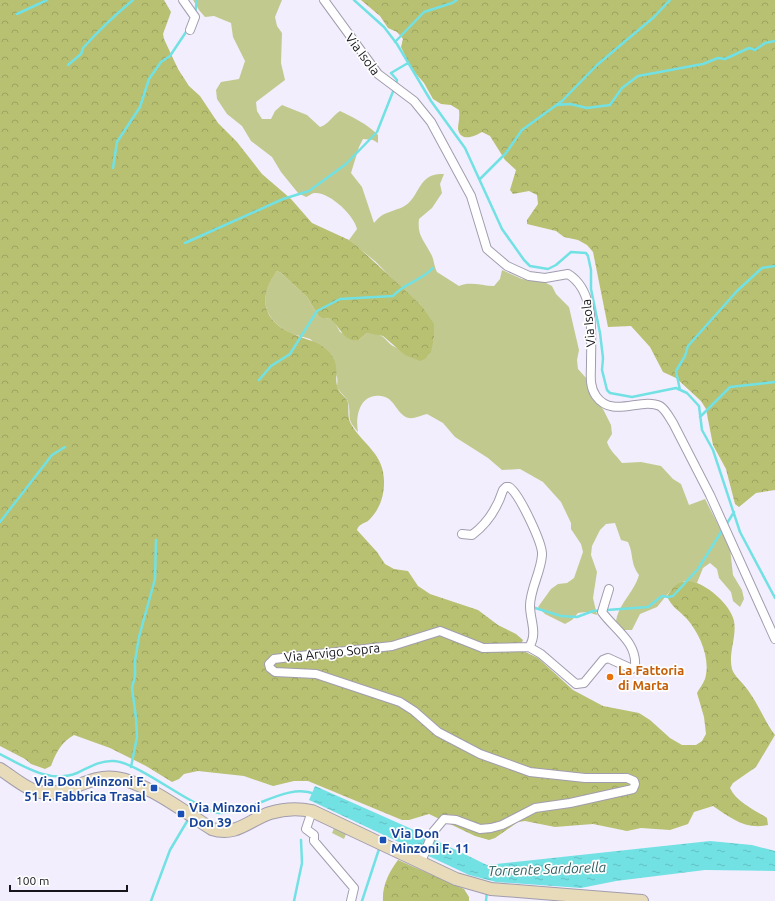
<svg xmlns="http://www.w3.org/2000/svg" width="775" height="901" viewBox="0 0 775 901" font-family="Ubuntu,sans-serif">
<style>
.grass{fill:#c2c98e}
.forest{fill:url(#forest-crowns)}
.water{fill:url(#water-ripples)}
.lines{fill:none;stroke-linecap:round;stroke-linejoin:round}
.stream{stroke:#72e1e4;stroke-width:2.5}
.minor-casing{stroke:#a29dae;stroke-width:10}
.secondary-casing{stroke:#a29dae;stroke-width:14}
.minor{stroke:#fff;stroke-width:8}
.secondary{stroke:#e7dbb9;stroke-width:12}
.food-dot{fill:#e8710a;stroke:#fefefe;stroke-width:1.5}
.transit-dot{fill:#1a4fb4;stroke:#fefefe;stroke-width:1.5}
.labels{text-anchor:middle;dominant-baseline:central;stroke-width:3.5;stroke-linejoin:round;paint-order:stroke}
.street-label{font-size:13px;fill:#17151b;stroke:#fefefe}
.food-label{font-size:13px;font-weight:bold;fill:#c56008;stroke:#fefefe;text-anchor:start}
.transit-label{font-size:13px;font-weight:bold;fill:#164399;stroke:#fefefe;text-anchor:start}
.water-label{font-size:14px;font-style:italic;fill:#2f5f61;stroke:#fefefe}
</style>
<defs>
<pattern id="forest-crowns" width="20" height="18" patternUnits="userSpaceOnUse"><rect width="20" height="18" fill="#b8c072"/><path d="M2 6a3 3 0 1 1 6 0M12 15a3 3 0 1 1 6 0" fill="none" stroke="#9da462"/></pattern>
<pattern id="water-ripples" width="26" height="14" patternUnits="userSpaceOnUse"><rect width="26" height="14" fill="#72e1e4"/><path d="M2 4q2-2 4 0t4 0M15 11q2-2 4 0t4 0" fill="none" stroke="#62c0c3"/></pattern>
</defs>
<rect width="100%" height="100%" fill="#f3eefd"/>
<!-- grass -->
<path class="grass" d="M193 0H282L275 17 277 26 282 33 281 63 285 80 256 102 257 111 262 119H271L275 111 282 105 307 115 320 127C329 124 332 116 340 111 354 118 366 123 378 135V143L373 140 363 139 359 147 351 173 362 187 374 223C376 221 378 218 381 216 388 211 399 210 406 205 420 195 419 172 444 174L440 184 442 193 432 208 419 219C417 236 424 240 431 254 434 259 434 266 437 272L459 286C470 281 482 286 494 286L500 279 502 270 522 279 544 282 552 286 556 294 569 307 579 350 577 360 578 369 587 379 592 395 603 409 611 425 612 434 607 442C610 451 616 455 622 463L641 462 661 466 673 479 681 484 689 505 705 499 730 548 733 575 742 590 744 599 740 607 733 601 731 592 719 578 717 569 710 563 703 568 697 583 684 581 671 590 657 607 640 614 632 630H623L616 623C617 605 634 593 639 575 630 563 634 555 628 542L621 540 615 523 606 524 600 530 592 546 591 555 597 572 593 598 597 615 587 612 578 613 572 620 565 624 545 614 538 607 551 589 558 584 567 583 574 578 583 552 581 544 571 529V523L561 502 543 482 520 469 502 470 488 458 455 437 443 423 427 414C422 415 414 419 409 418 397 416 395 397 381 396 360 393 355 416 358 432 345 417 352 418 348 402 347 397 339 392 337 387 337 384 338 380 337 377 336 372 314 341 310 339 305 337 298 336 292 334 263 320 257 297 277 271L281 273 307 297 319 317 324 319 329 318 334 321 340 332 359 340 367 333C389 334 383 342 397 348 407 351 418 353 428 356L434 338 421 305 401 288 376 262 349 240 357 229C355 216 329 191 314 193 312 193 309 196 306 197L298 193 281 172 272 157 251 141 242 126 227 114 217 99 216 90 221 82 239 79 245 61 233 37 231 23 214 16 205 17 199 10Z
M335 826 347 832 344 839 332 833Z"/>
<!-- forest -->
<path class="forest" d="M0 0H164L171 12 163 34 164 39 178 69 189 86 200 96 218 123 237 142 262 174 291 199 312 223 349 240 357 246 421 305 434 324V338L431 352 425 359 420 361 405 355 383 336 367 333 359 340C343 343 340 325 329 318L324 319 319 317 307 297 281 273 277 271C257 298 263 321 293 334 306 340 319 341 328 351 342 365 333 377 338 389 340 394 347 397 348 403 349 410 347 417 351 424 363 445 385 454 384 483 384 497 379 511 368 521 363 524 359 524 357 530L377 552 385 564 394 569 408 571 418 586 430 594 478 610 498 625 516 634 523 640 519 649 538 658 573 690 603 706 639 713 650 720 670 738 682 745H696L702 741 706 734 704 717 697 693C699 689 703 684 705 679 711 659 700 634 687 619 680 611 671 607 667 596 671 590 675 584 682 582 700 576 731 604 734 621 737 637 728 653 732 669 734 675 739 679 743 684 757 700 763 719 775 735L756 767 733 783 730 788C736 802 755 810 767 818L768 825C745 830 731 818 713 806L694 812 688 824 670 830 641 828 627 831 593 824 555 827 525 821 518 822 495 838 489 840 475 836 429 814 409 820H402L308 781H294L273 786 244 776 198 771 184 774 179 779 172 782 146 766 110 748 74 735C61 742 56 753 51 766L45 769 31 764 25 759 0 746Z
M361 0H775V490L756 493 739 507 735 504 726 469 713 445 706 409 701 401 676 378 663 372 650 347 631 326 608 327 593 252 587 245 578 240 564 237 556 231 527 224V220L538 204 537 195 529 191 513 194 510 190 516 170 505 160 490 136 482 132C475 136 461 143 458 129 458 124 460 119 459 110L451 105 441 104 433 99 424 83 411 68 401 47 403 39 397 32 388 28 380 16Z
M398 860 464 889 469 897V901H383C382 886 389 872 398 860Z"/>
<!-- water -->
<path class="water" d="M315 786 423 834 487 865 710 841 752 845 775 851V871L705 870 616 881 581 888 496 882 469 875 309 800Z"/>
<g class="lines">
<!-- stream -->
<path class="stream" d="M354 0 384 27 397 44 431 101 465 148 502 229 524 260 530 266 548 269 556 265 571 252 586 253 588 256 591 270V289L600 333 603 358 602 370 607 390 610 393 632 397 676 388 687 393 699 406 702 430 713 450 740 532 775 598
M17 14 47 0
M195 14 197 0
M395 42 424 12 452 3 457 0
M68 65 81 54 83 48C99 30 115 15 133 0
M396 84 397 80 391 73 408 63
M556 105 570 104 587 108 610 105 622 88 638 76 703 64 718 58 725 59 749 48 755 50 765 43 775 41
M113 168 117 142 140 107 149 79 161 62 170 56 188 29
M480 179 506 153 522 130 562 101 597 65 654 17 670 0
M185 243 283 199 309 191 346 164 377 132 394 89
M259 380 271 366 290 354 317 311 340 299 393 296C404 283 421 281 433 268
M680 390 676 371 685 356 688 346 737 291 762 268 775 266
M700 417 730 387 775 382
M0 522 52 455 65 447
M726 525 734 512
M532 607 561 616 577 617 593 611 648 607 662 596 668 597 673 596 698 569 723 529
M0 754C23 766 50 784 77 773 88 768 100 760 114 761 137 763 178 796 202 806 207 809 214 813 219 813 251 814 286 782 315 794
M131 767 137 737 136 718 132 688 135 676V661L139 637 155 579 156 540
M193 812 198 804
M151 901 170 850 189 818
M294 901 302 863 301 840
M362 901 380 846
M486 901 487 891"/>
<!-- minor casing -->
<g class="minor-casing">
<path id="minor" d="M183 0 195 17 190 30
M324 0 378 74 414 101 431 122 471 196 487 249 507 266 529 276 545 278 568 274C596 291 591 334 591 364 591 375 589 386 596 396 612 419 641 397 660 406 666 410 669 417 673 423L710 495 775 639
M462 534 472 535C488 523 497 509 503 490L506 487H509C519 493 543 544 542 555 541 572 530 589 530 606 530 620 538 634 529 647
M529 647 541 654 576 684 584 683 603 660 608 658 632 669 635 666C637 642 615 630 602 612L609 589
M312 811 306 829 314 835V841L354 888 351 901
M421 862 433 832 444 819 456 820 480 829 491 828 502 825 535 808 570 803 633 789 635 784 634 781 627 778H585L530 772 480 754 438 732 414 711 400 702 316 674 275 672 270 668 269 664 274 659 282 658 392 646 440 631 483 648 529 647"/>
</g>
<!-- secondary casing -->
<g class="secondary-casing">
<path id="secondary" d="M0 769C11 776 21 785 33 790 64 802 86 773 116 778 146 782 186 813 212 829 236 837 249 820 270 813 283 809 298 808 312 811L456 879 491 889 642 901"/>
</g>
<!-- minor -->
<use href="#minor" class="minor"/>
<!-- secondary -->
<use href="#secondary" class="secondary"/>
</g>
<!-- markers -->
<circle class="food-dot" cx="610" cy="677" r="4"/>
<g class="transit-dot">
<rect x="150" y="784" width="8" height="8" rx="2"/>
<rect x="177" y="810" width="8" height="8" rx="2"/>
<rect x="379" y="836" width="8" height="8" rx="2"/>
</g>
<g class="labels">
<!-- street labels -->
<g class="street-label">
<text transform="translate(363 54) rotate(53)">Via Isola</text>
<text transform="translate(588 323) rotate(-96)">Via Isola</text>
<text transform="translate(332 652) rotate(-6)">Via Arvigo Sopra</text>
</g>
<!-- food labels -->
<g class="food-label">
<text x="618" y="670">La Fattoria<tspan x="618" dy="15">di Marta</tspan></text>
</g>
<!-- transit labels -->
<g class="transit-label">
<text x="146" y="781" text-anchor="end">Via Don Minzoni F.<tspan x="146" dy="15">51 F. Fabbrica Trasal</tspan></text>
<text x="189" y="807">Via Minzoni<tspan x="189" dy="15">Don 39</tspan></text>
<text x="391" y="833">Via Don<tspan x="391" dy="15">Minzoni F. 11</tspan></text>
</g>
<!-- water labels -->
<g class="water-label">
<text transform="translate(547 869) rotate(-2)">Torrente Sardorella</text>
</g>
</g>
<!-- scale -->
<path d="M10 885v6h117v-6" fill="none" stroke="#17151b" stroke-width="2"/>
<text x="16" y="885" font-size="12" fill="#17151b" stroke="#fefefe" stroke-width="3" paint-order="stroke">100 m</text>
</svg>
